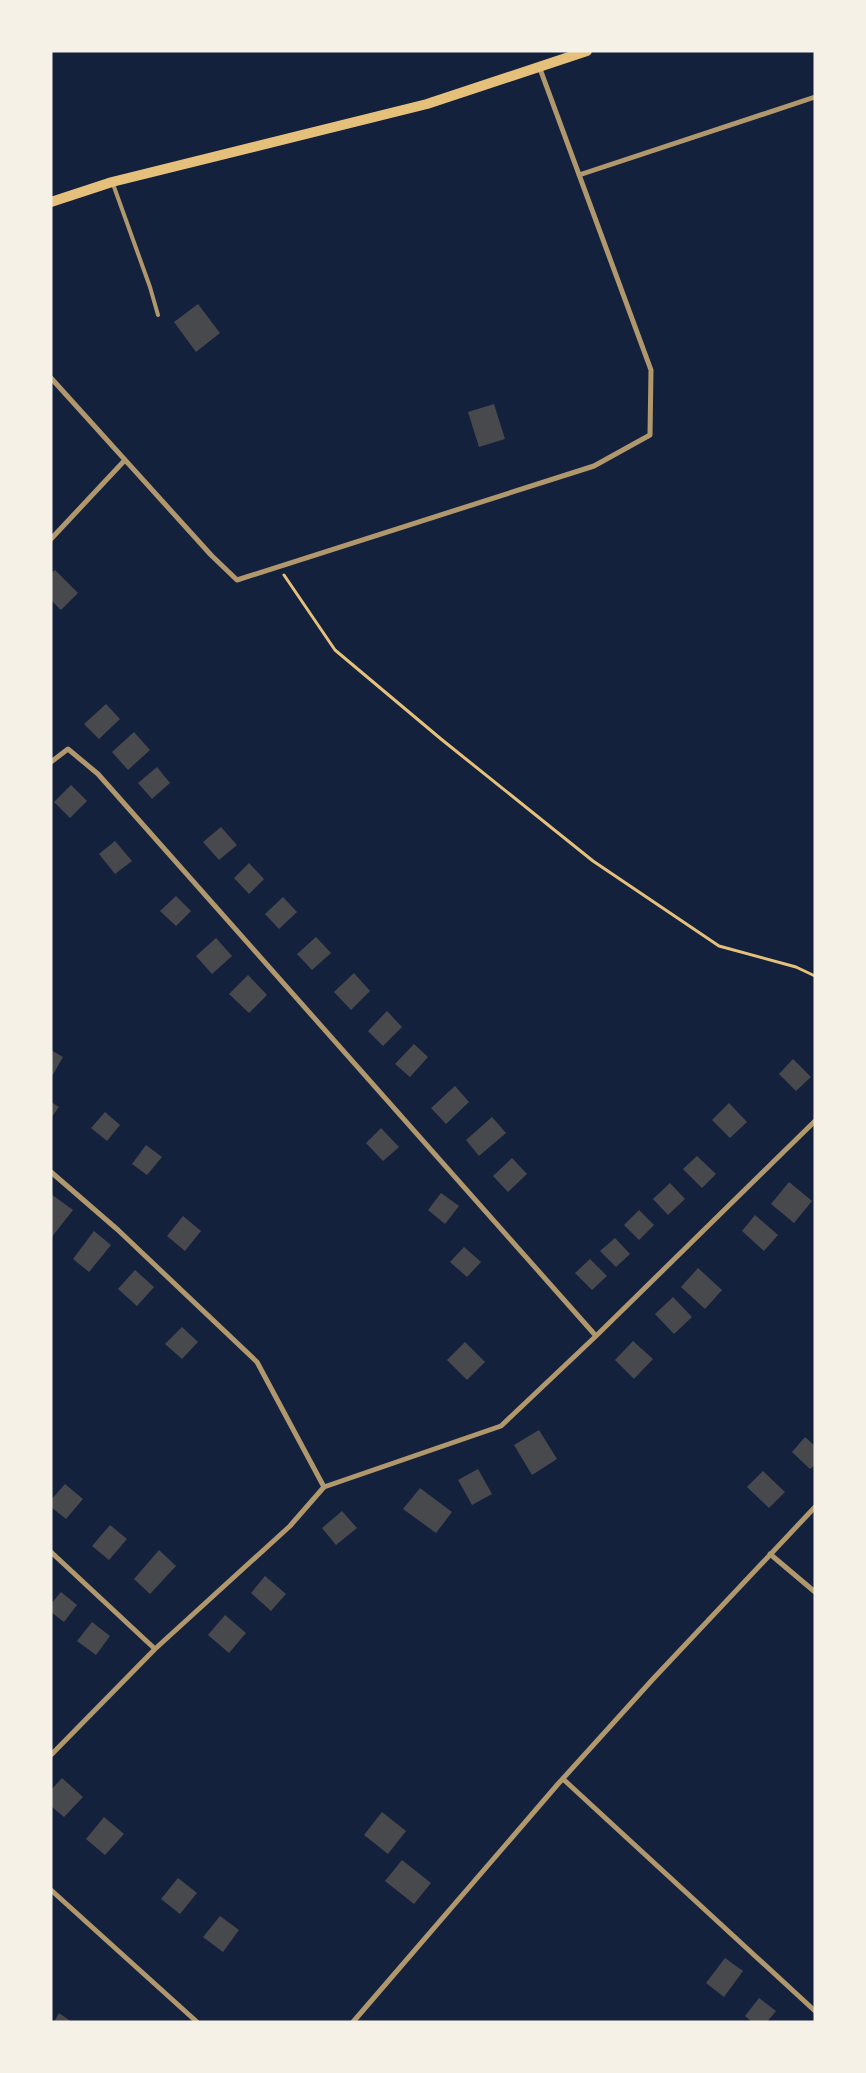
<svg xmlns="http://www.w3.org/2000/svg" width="866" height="2073" viewBox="0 0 866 2073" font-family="'Exo 2',sans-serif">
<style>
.building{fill:#48494c}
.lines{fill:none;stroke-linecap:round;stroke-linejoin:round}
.path{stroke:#e5c07b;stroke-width:3}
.service{stroke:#b1986c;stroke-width:4}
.minor{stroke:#b1986c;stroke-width:5}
.secondary{stroke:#e5c07b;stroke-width:10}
</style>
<rect width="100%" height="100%" fill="#14213d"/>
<!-- building -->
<path class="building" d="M198 304 220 333 196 352 174 322Z
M494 404 505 439 479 447 468 412Z
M55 570 78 593 61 610 51 600V573Z
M106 704 120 719 99 739 84 724Z
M134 732 150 750 128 770 112 752Z
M157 767 170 783 152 799 138 783Z
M71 785 87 801 70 818 54 802Z
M221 827 237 845 219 860 203 842Z
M115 841 132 861 115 874 99 854Z
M249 863 264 879 249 894 234 878Z
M176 896 191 911 176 926 160 911Z
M283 897 297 912 279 929 265 914Z
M316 937 331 953 312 970 297 954Z
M216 938 232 956 212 974 196 956Z
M354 973 370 991 351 1010 334 992Z
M248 975 267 995 249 1013 229 994Z
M387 1011 402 1027 383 1046 368 1031Z
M414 1044 428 1057 410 1077 395 1064Z
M51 1050 63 1057 51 1078Z
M793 1059 811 1077 796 1091 779 1074Z
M455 1086 469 1102 446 1124 431 1108Z
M51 1102 59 1107 51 1118Z
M729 1103 747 1122 730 1138 712 1120Z
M105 1112 120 1125 107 1141 91 1128Z
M492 1117 506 1133 479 1156 466 1140Z
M381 1128 399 1147 383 1161 366 1143Z
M146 1145 162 1157 147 1175 132 1164Z
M697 1156 716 1174 702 1188 683 1169Z
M512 1158 527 1174 508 1192 493 1176Z
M789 1182 812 1201 794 1223 771 1204Z
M670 1183 685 1199 668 1215 653 1199Z
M441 1193 459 1206 445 1224 428 1210Z
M51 1194 73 1210 51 1238Z
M639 1210 654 1225 639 1240 624 1225Z
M755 1215 778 1235 764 1251 742 1231Z
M183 1216 201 1231 185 1251 167 1236Z
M94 1231 111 1245 89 1272 73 1259Z
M615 1238 630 1254 616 1267 600 1251Z
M464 1247 481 1262 467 1277 450 1262Z
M590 1259 607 1276 592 1290 575 1273Z
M698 1268 722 1290 705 1309 681 1287Z
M135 1270 154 1287 137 1306 118 1289Z
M673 1297 692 1317 674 1334 655 1314Z
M182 1327 198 1342 182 1359 165 1344Z
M633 1341 653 1359 634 1379 615 1360Z
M465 1342 485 1362 467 1380 447 1360Z
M539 1430 557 1459 532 1475 514 1445Z
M805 1437 815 1446V1465L810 1469 792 1452Z
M478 1469 492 1494 472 1505 458 1480Z
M763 1471 785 1492 769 1508 747 1487Z
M65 1484 83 1499 66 1519 51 1507V1500Z
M420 1488 452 1512 436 1533 403 1509Z
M342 1511 357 1528 336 1545 322 1528Z
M110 1525 127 1539 109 1560 92 1546Z
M159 1550 176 1566 150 1594 134 1579Z
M265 1576 286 1594 271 1611 251 1593Z
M61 1592 77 1605 64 1622 51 1612V1604Z
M225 1615 246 1633 229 1653 208 1635Z
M92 1622 110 1636 96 1655 77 1641Z
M62 1778 83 1797 64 1817 51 1806V1790Z
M382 1812 406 1831 388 1854 364 1835Z
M104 1817 124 1834 105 1855 86 1839Z
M402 1860 431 1883 414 1904 385 1881Z
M178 1878 197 1893 180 1914 161 1899Z
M220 1916 239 1930 223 1952 203 1937Z
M725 1958 743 1971 724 1997 706 1983Z
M759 1998 776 2011 767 2022H752L745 2016Z
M59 2013 72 2022H54Z"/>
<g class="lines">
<!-- path -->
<path class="path" d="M284 575 335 650 441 739 593 861 719 946 796 967 815 976"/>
<!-- service -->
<path class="service" d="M113 184 150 287 158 315"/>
<!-- minor -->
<path class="minor" d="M579 175 815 97
M51 378 211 555 237 580 594 466 650 435 651 370 539 66
M51 539 125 460
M51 762 68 749 98 774 596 1336
M51 1172 118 1230 257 1362 324 1487
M51 1552 155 1649
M770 1554 815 1592
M51 1755 155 1649 290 1526 324 1487 501 1426 596 1336 815 1121
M563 1779 815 2011
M51 1890 197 2022
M353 2022 558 1784 653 1679 815 1507"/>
<!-- secondary -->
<path class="secondary" d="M51 202 112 182 427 104 587 51"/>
</g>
<!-- border -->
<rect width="866" height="2073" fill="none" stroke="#f6f1e7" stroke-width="105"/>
</svg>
